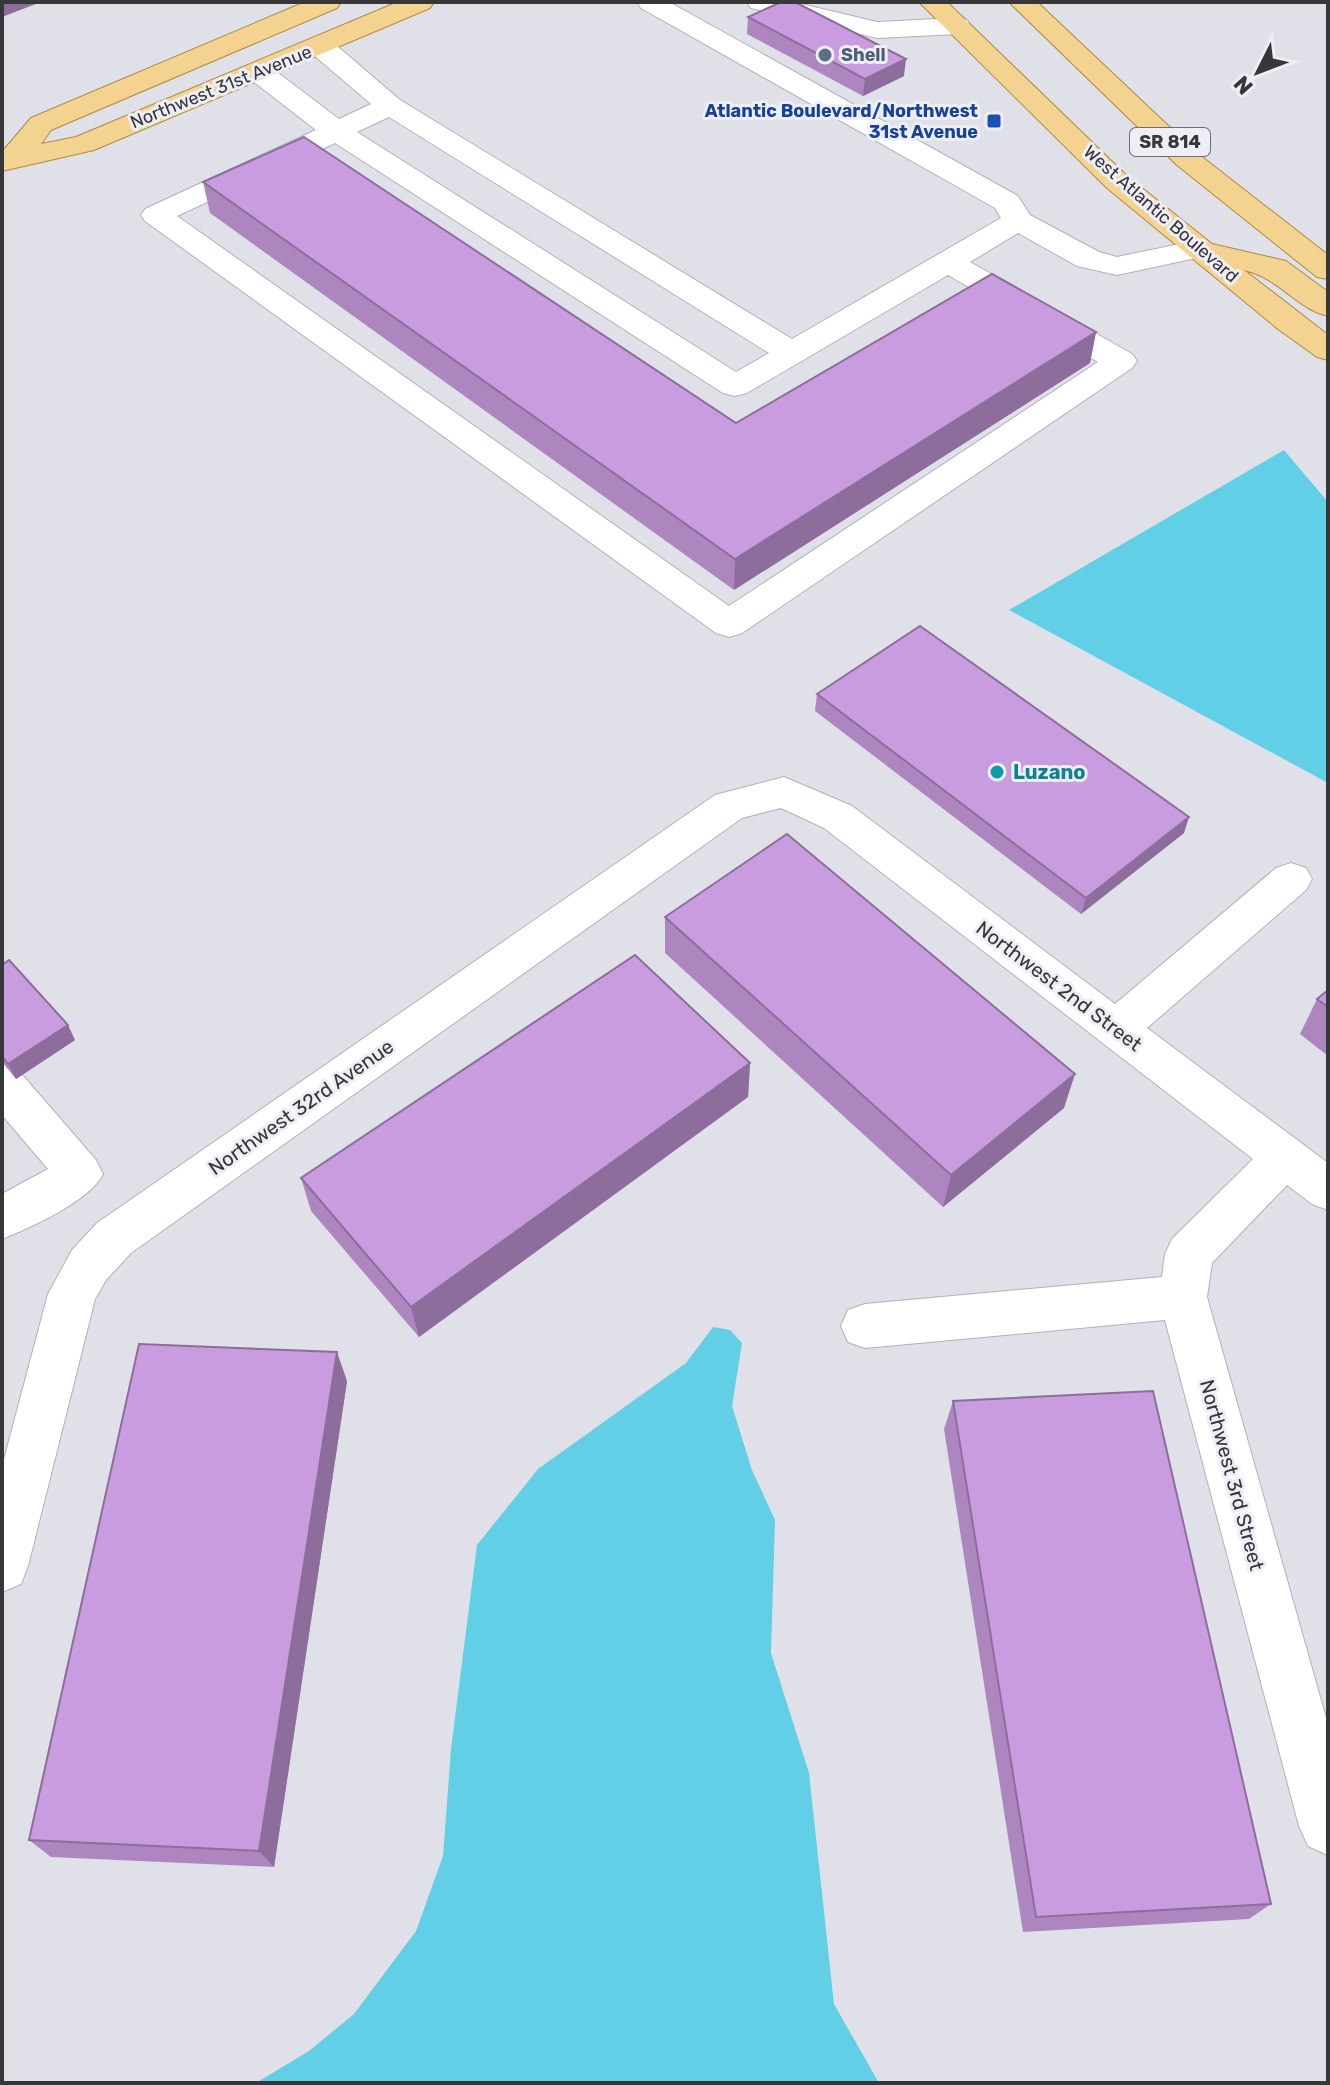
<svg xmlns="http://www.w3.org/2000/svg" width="1330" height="2085" viewBox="0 0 1330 2085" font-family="Rubik,sans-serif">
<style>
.water{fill:#61cfe6}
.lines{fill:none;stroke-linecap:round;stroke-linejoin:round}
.minor-casing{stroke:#b1b1b9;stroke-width:2}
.major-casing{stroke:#ac8a41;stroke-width:2}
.minor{fill:#fff;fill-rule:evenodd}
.major{fill:#f3d38f;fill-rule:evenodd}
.wall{fill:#ad86c0}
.shaded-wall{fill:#8d6d9c}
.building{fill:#c99cdf;stroke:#8d6d9c;stroke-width:2}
.service-dot{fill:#5c6f8a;stroke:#edeef6;stroke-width:3}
.transit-dot{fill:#1a4fb4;stroke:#edeef6;stroke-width:3}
.culture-dot{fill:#0f9aa8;stroke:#edeef6;stroke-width:3}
.labels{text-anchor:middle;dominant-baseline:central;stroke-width:6;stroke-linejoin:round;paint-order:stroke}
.far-service-label{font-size:18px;font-weight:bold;fill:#4e5e75;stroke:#edeef6;text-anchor:start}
.far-street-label{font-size:18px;fill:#37373a;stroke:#edeef6}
.far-transit-label{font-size:18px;font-weight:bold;fill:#164399;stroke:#edeef6;text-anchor:end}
.shield{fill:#edeef6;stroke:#6e6e72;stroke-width:2}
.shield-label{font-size:18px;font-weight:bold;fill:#37373a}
.culture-label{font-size:20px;font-weight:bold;fill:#0d838f;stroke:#edeef6;text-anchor:start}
.street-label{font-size:20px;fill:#37373a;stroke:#edeef6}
</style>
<rect width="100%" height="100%" fill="#e0e1e8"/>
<!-- water -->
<path class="water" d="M1284 450 1328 502V783L1009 610Z
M713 1327 730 1330 742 1343 732 1406 752 1470 775 1520 771 1653 809 1773 834 2004 879 2083H256L309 2051 354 2014 416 1931 443 1856 451 1749 477 1545 538 1469 686 1363Z"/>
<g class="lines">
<!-- minor casing -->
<g class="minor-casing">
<path id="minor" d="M637 2H669L1018 196 1030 215 1099 252 1117 257 1199 240 1210 243 1214 249 1210 255 1117 275 1077 266 1018 233 970 262 1132 354 1137 361 1132 368 742 633 729 637 716 633 145 221 141 215 145 209 316 130 249 78 245 72 249 66 259 64 269 66 339 119 371 104 310 52 306 46 310 40H330L400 100 792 339 1001 218 995 208 641 8ZM389 117 769 353 736 372 357 132ZM335 143 723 393 735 396 747 393 948 275 1098 362 729 606 177 216Z
M747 2H793L877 22 958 18 967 20 971 26 967 32 958 34 877 38 751 8Z
M784 777 852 806 1115 1004 1276 868 1291 863 1306 868 1312 879 1306 890 1147 1028 1328 1163V1210L1312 1204 1287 1185 1212 1263 1207 1297 1328 1725V1855L1308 1846 1299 1826 1165 1320 865 1348 848 1342 841 1326 848 1310 865 1304 1162 1277 1165 1254 1172 1239 1253 1159 824 828 781 808 742 818 131 1253 106 1280 95 1299 28 1566 21 1584 2 1592V1467L48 1294 72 1250 97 1223 715 795Z
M2 1064 18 1070 96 1160 103 1174C91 1200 30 1228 2 1239V1194L48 1169 2 1115Z"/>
</g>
<!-- major casing -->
<g class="major-casing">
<path id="major" d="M305 2H341L337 8 51 130 41 144 76 137 398 2H434L430 8 94 150 2 171V152L31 118Z
M919 2H947L1127 176 1212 244 1286 261 1328 292V316C1297 309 1279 278 1244 270L1328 335V360L1317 357 1278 329 1107 188Z
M1009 2H1037L1197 153 1328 255V279L1317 277 1177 165Z"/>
</g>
<!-- minor -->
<use href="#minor" class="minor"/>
<!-- major -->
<use href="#major" class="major"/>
</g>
<!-- wall -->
<path class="wall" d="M748 17 904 76 863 96 747 34Z
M203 182 736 423 1096 332 1090 363 734 590 210 213Z
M817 694 1184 833 1081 914 815 711Z
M665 917 1064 1108 943 1207 665 953Z
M2 965 75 1040 16 1079 2 1062Z
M1328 990V1056L1300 1034 1317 999Z
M750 1063 748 1097 419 1337 311 1211 301 1178Z
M347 1381 274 1867 51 1857 29 1840Z
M953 1401 1271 1904 1249 1919 1023 1932 944 1429Z"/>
<!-- shaded-wall -->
<path class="shaded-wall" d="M2 2H41L2 17Z
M906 59 904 76 863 96 865 79Z
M1096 332 1090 363 734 590 735 559Z
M1189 817 1184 833 1081 914 1086 898Z
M68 1025 75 1040 16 1079 8 1064Z
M750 1063 748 1097 419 1337 411 1307Z
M1075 1074 1064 1108 943 1207 951 1175Z
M337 1352 347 1381 274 1867 259 1851Z"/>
<!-- building -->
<path class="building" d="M781 2H795L906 59 865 79 748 17Z
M304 137 736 423 992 274 1096 332 735 559 203 182Z
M920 626 1189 817 1086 898 817 694Z
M787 834 1075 1074 951 1175 665 917Z
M635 955 750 1063 411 1307 301 1178Z
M9 960 68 1025 8 1064 2 1056V965Z
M1328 990V1007L1317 999Z
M139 1344 337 1352 259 1851 29 1840Z
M1153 1391 1271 1904 1036 1917 953 1401Z"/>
<!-- markers -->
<circle class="service-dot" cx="825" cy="55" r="8"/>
<rect class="transit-dot" x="986" y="113" width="16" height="16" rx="4"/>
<circle class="culture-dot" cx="997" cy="772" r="8"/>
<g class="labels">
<!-- far-service labels -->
<g class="far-service-label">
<text x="841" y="55">Shell</text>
</g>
<!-- far-street labels -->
<g class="far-street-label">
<text transform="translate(221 87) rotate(-22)">Northwest 31st Avenue</text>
<text transform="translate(1161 214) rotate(41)">West Atlantic Boulevard</text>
</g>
<!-- far-transit labels -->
<g class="far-transit-label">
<text x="978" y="111">Atlantic Boulevard/Northwest<tspan x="978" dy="21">31st Avenue</tspan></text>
</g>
<!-- shield labels -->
<rect class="shield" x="1130" y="128" width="80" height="28" rx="6"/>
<g class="shield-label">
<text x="1170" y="142">SR 814</text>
</g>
<!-- culture labels -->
<g class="culture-label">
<text x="1013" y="772">Luzano</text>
</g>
<!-- street labels -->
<g class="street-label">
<text transform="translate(1059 986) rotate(37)">Northwest 2nd Street</text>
<text transform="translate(301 1107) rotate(-35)">Northwest 32rd Avenue</text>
<text transform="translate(1232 1475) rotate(75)">Northwest 3rd Street</text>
</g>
</g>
<!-- border -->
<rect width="1330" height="2085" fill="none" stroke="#37373a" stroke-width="8"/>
<!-- north arrow -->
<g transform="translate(1258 72) rotate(228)" stroke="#edeef6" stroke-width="6" paint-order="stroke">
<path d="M0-6L14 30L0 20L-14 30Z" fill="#37373a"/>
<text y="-12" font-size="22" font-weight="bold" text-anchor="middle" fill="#37373a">N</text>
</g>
</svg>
